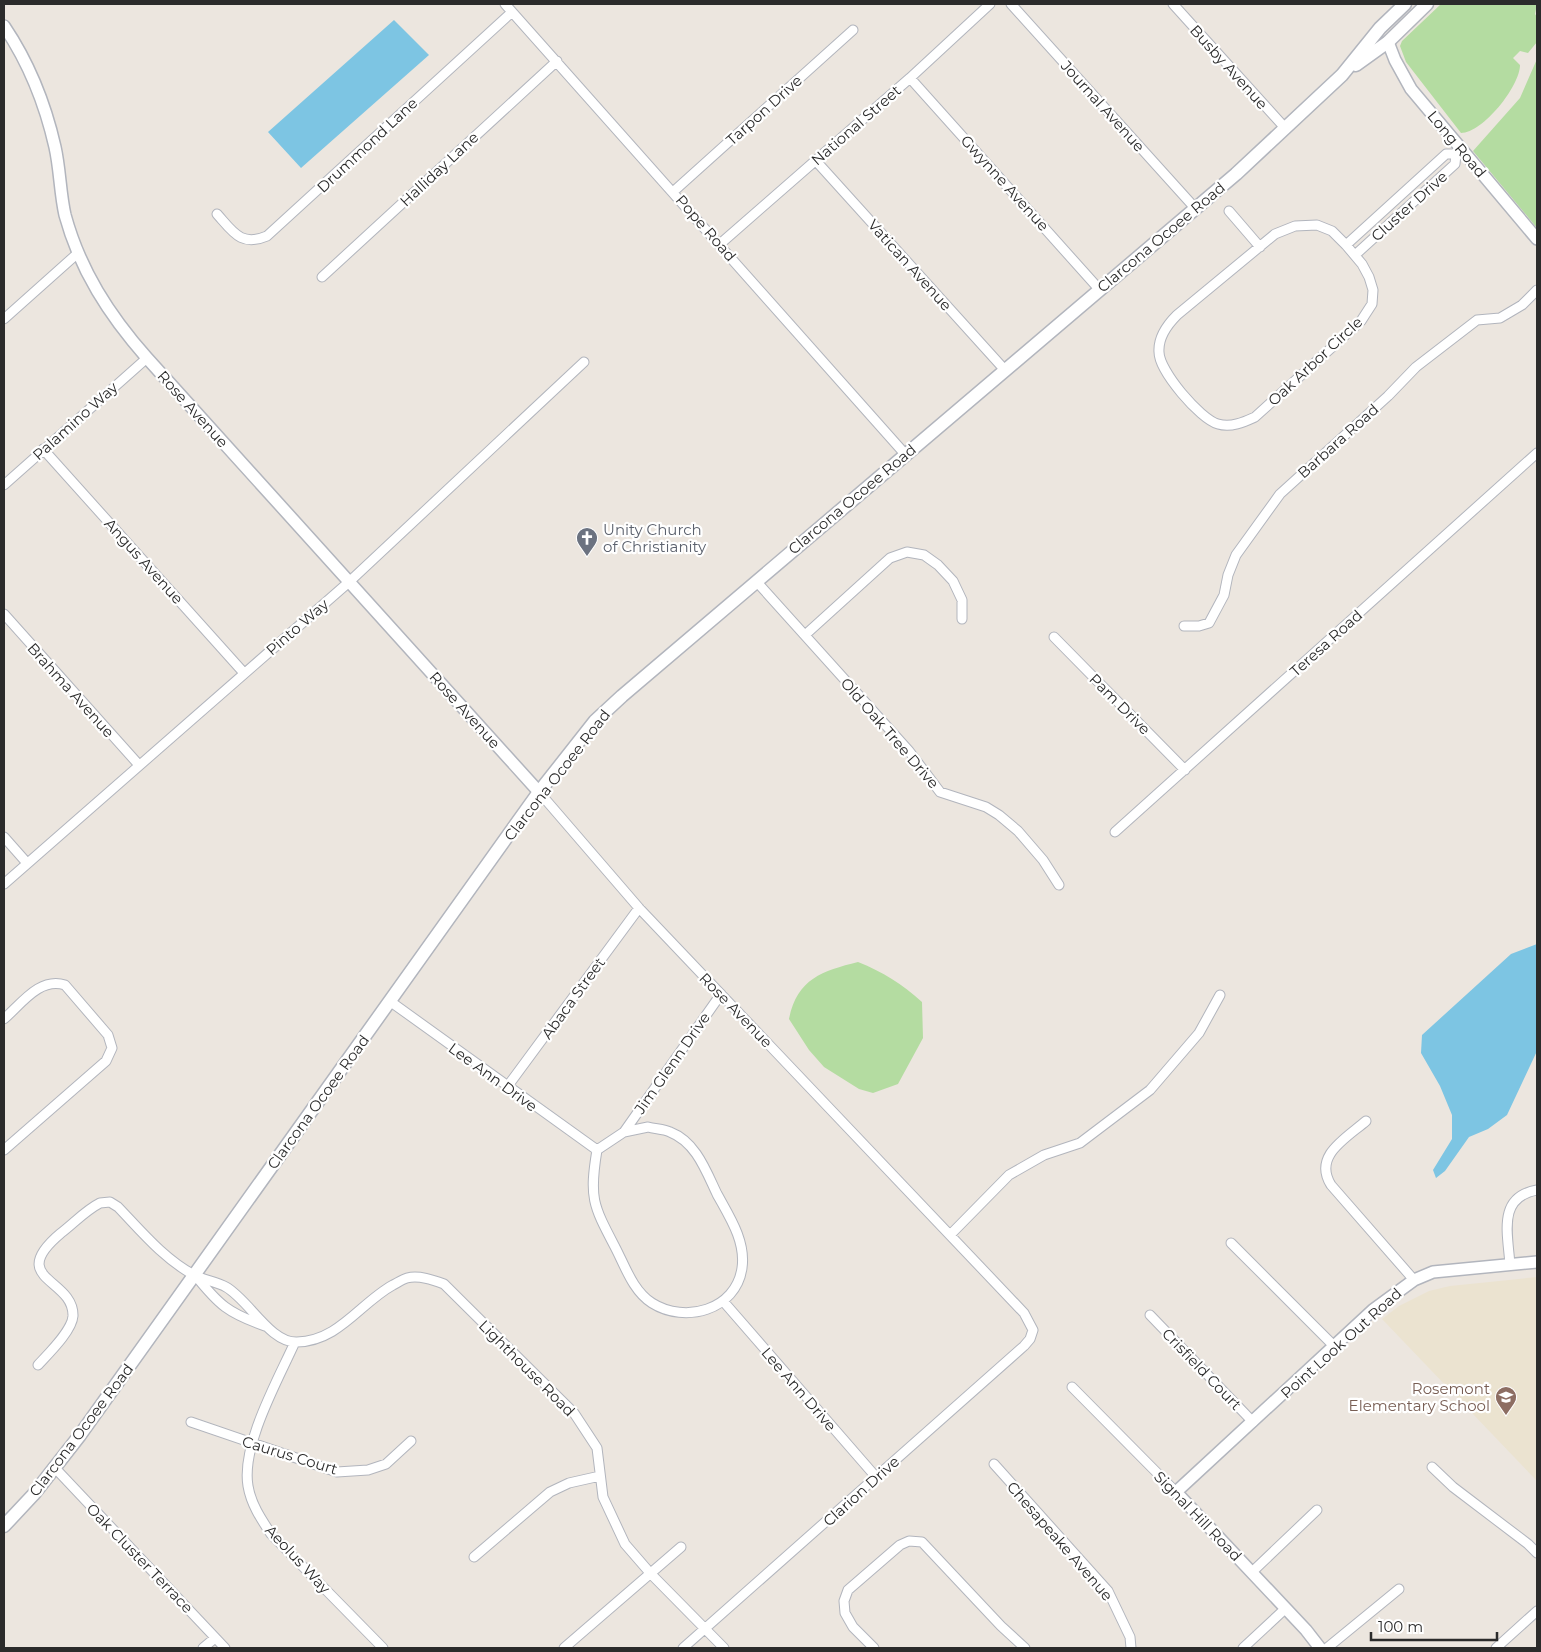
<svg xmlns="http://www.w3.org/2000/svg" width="1541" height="1652" viewBox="0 0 1541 1652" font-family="Montserrat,sans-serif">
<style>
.education{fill:#ebe3d0}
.green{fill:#b4dca1}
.water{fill:#7dc5e3}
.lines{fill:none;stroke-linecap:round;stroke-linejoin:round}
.minor-casing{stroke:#b2b5bd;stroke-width:11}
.tertiary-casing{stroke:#b2b5bd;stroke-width:14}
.secondary-casing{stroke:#b2b5bd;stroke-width:15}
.minor{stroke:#fff;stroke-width:9}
.tertiary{stroke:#fff;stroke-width:11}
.secondary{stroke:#fff;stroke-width:12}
.labels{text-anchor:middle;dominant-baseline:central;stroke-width:4.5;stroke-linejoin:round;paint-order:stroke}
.street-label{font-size:15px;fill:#2b2b2b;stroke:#fff}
.worship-label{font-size:15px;fill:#5b616d;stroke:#fff;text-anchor:start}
.education-label{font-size:15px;fill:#785e54;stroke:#fff;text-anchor:end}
</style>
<rect width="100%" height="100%" fill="#ece6df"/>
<!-- education -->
<path class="education" d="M1537 1277V1481L1382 1319 1399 1306 1429 1291 1450 1286Z"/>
<!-- green -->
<path class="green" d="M1441 4H1537L1535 14 1537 17V42L1528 53 1520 51 1513 58 1520 65C1520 86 1483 133 1461 133L1406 62 1400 46 1402 41Z
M1537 59V228L1473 151 1520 98Z
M858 962C883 972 902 984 922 1002L923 1038 898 1084 873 1093 859 1089 824 1067 809 1050 789 1019C797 979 822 971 858 962Z"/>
<!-- water -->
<path class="water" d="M394 20 429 55 301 168 268 132Z
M1537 944V1051L1507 1115 1488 1129 1469 1137 1445 1171 1436 1178 1433 1170 1452 1139V1115L1440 1086 1421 1053 1422 1035 1511 954Z"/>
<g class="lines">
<!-- minor casing -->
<g class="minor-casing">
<path id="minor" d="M505 4 905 454
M1011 4 1195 208
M1173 4 1286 129
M910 78 1099 289
M816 161 1004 369
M674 191 853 30
M1229 211 1260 247
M217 214C233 232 241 247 267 236L512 12
M1317 225 1332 231 1346 245 1362 264 1369 277 1373 290 1372 304 1361 321 1255 417C1244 422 1231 428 1218 424 1200 419 1159 371 1159 352 1158 337 1167 325 1177 315L1275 234 1295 226Z
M720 244 910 78 990 4
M1346 245 1446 154H1456L1462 149
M1355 255 1455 164 1456 154
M322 277 557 61
M4 319 78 253
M43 449 244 673
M4 485 147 358
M756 581 909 751 940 792 986 807 999 815 1018 831 1043 860 1059 885
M4 614 139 765
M1184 626H1199L1209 623 1224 595 1228 575 1236 555 1280 494 1388 396 1416 367 1477 320 1500 318 1522 305 1537 290
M805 635 890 558 907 552 924 555 938 565 953 581 962 600V619
M1054 637 1185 770
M539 792 639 908 1024 1313 1033 1330 1030 1339 1024 1346 683 1648
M1115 832 1537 453
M4 837 27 863
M4 884 349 582 584 362
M391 1002 597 1150
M4 1019C22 1003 40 977 65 985L108 1035 112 1048 106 1061 4 1150
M507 1087 639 908
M1366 1121C1345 1139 1313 1156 1331 1185L1414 1280
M648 1127C655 1129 664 1129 670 1132 696 1142 706 1171 717 1194 729 1216 746 1241 742 1268 736 1310 685 1324 652 1303 633 1291 625 1266 615 1247 593 1205 589 1198 597 1150L624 1132Z
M624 1132 721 994
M950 1235 1009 1175 1044 1155 1080 1143 1150 1090 1199 1033 1220 995
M1231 1243 1334 1346
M1510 1265C1508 1234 1497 1197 1537 1190
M195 1275C219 1305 228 1313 265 1326
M723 1301 876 1477
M1150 1315 1253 1422
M295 1342C278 1380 241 1445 248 1486 251 1504 261 1519 271 1534L383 1648
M38 1365C48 1354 72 1331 73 1316 74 1278 5 1280 61 1233 74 1223 86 1210 100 1203L110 1202 118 1207C141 1231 164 1259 194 1275 204 1280 217 1282 226 1287 249 1300 270 1343 297 1342 339 1341 360 1303 393 1285 397 1283 403 1279 407 1278 419 1275 433 1280 444 1284L574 1413 597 1448 603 1497 625 1544 651 1574 724 1648
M1072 1387 1176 1492
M191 1422 337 1472 368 1470 386 1464 411 1441
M994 1464 1108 1591 1130 1637 1131 1648
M1432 1467 1453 1487 1528 1544 1537 1553
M55 1468 225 1648
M474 1557 550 1492 569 1483 600 1476
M1252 1572 1317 1510
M203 1648 215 1638
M564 1648 681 1547
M874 1648 853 1627 845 1613 844 1601 848 1590 900 1545 909 1541 922 1542 1001 1626 1025 1648
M1243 1648 1286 1608
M1327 1648 1399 1589
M1496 1648 1537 1611"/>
</g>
<!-- tertiary casing -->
<g class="tertiary-casing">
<path id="tertiary" d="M4 26C29 63 45 103 55 147 60 169 60 193 65 215 80 270 109 315 147 358L539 792
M1388 42 1395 60 1411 89 1537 239
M1320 1648 1306 1630 1176 1492 1373 1310 1414 1280 1433 1272 1537 1262"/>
</g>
<!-- secondary casing -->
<g class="secondary-casing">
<path id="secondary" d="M1356 65 1388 42 1427 4
M4 1526 33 1495 80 1435 539 792 595 721 622 696 1236 174 1342 75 1380 28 1405 4"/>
</g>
<!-- minor -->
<use href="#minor" class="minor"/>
<!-- tertiary -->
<use href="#tertiary" class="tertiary"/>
<!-- secondary -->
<use href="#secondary" class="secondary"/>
</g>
<!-- icons -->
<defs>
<g id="church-pin" transform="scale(1.125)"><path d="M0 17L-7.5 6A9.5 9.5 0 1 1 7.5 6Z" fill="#6b7280" stroke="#fff"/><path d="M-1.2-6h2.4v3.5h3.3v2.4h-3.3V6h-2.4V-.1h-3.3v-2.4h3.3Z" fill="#fff"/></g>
<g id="school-pin" transform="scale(1.125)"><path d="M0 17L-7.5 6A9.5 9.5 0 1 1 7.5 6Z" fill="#8d6e63" stroke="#fff"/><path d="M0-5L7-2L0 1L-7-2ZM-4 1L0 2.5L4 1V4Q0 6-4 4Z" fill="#fff"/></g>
</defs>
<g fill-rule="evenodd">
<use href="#church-pin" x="587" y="538"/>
<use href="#school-pin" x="1506" y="1397"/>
</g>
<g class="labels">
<!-- street labels -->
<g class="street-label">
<text transform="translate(1229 67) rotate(48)">Busby Avenue</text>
<text transform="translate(1103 106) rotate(48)">Journal Avenue</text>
<text transform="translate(764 110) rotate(-42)">Tarpon Drive</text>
<text transform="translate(856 125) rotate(-41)">National Street</text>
<text transform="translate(1457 144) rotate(50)">Long Road</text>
<text transform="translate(367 145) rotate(-43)">Drummond Lane</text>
<text transform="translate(439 169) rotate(-43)">Halliday Lane</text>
<text transform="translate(1005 183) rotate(48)">Gwynne Avenue</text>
<text transform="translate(1409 206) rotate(-42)">Cluster Drive</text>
<text transform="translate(706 228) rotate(49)">Pope Road</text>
<text transform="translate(1161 237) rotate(-40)">Clarcona Ocoee Road</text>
<text transform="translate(910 265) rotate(48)">Vatican Avenue</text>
<text transform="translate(1315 361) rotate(-43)">Oak Arbor Circle</text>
<text transform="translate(193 409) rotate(48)">Rose Avenue</text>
<text transform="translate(75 421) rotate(-42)">Palamino Way</text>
<text transform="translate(1338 441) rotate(-42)">Barbara Road</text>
<text transform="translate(852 499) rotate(-40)">Clarcona Ocoee Road</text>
<text transform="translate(144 561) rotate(48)">Angus Avenue</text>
<text transform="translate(297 627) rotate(-41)">Pinto Way</text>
<text transform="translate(1326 643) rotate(-42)">Teresa Road</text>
<text transform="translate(71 690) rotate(48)">Brahma Avenue</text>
<text transform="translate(1120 704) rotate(45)">Pam Drive</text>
<text transform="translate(465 710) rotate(48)">Rose Avenue</text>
<text transform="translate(890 733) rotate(49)">Old Oak Tree Drive</text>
<text transform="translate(557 775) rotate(-52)">Clarcona Ocoee Road</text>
<text transform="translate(573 998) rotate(-54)">Abaca Street</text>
<text transform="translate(736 1010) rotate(46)">Rose Avenue</text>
<text transform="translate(672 1063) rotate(-55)">Jim Glenn Drive</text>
<text transform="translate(493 1077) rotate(36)">Lee Ann Drive</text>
<text transform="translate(318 1102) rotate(-54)">Clarcona Ocoee Road</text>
<text transform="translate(1341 1343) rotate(-42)">Point Look Out Road</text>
<text transform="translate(527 1368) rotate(45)">Lighthouse Road</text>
<text transform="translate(1202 1369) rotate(46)">Crisfield Court</text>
<text transform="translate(799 1389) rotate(49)">Lee Ann Drive</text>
<text transform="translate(81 1430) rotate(-53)">Clarcona Ocoee Road</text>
<text transform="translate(290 1455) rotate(17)">Caurus Court</text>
<text transform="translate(861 1491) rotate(-42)">Clarion Drive</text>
<text transform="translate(1198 1516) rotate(46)">Signal Hill Road</text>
<text transform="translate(1060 1541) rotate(49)">Chesapeake Avenue</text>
<text transform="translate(140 1558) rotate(46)">Oak Cluster Terrace</text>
<text transform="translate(298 1559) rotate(47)">Aeolus Way</text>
</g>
<!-- worship labels -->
<g class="worship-label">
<text x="603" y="529">Unity Church<tspan x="603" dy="17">of Christianity</tspan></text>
</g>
<!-- education labels -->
<g class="education-label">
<text x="1490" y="1388">Rosemont<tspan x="1490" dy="17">Elementary School</tspan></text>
</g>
</g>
<!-- border -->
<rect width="1541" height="1652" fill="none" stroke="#2b2b2b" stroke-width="10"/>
<!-- scale -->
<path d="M1371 1632v8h126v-8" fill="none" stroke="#2b2b2b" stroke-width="2.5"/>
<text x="1378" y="1632" font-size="15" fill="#2b2b2b" stroke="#ffffff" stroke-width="4" paint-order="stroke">100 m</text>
</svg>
